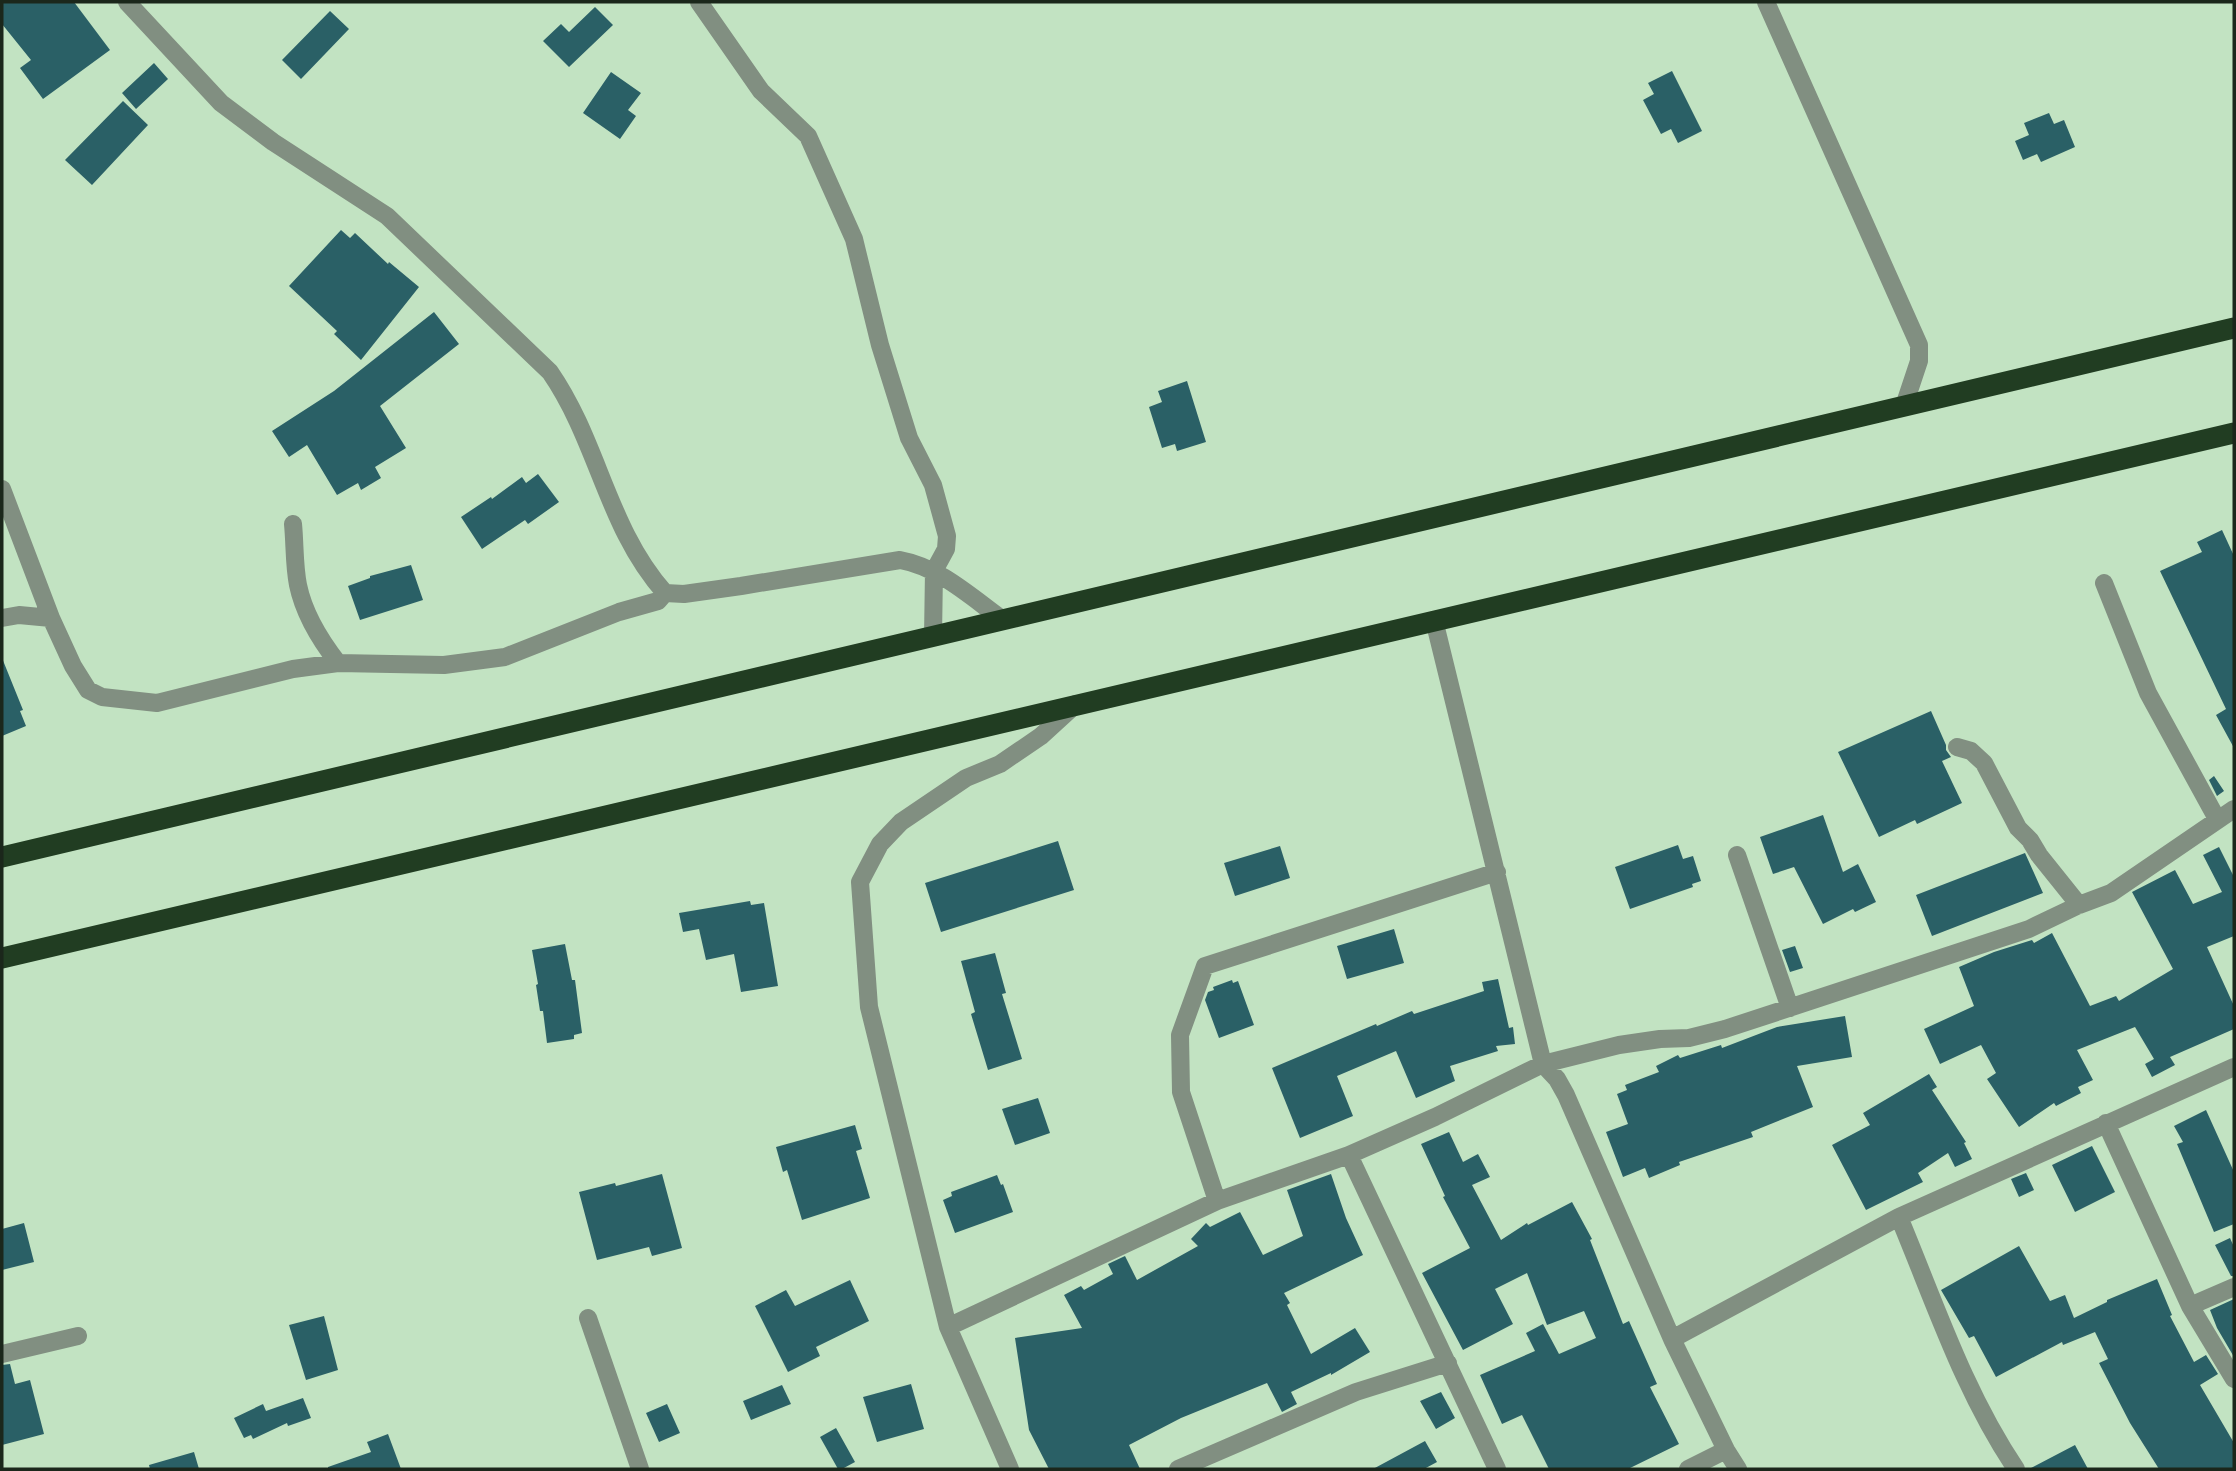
<svg xmlns="http://www.w3.org/2000/svg" width="2236" height="1471" viewBox="0 0 2236 1471" font-family="'Varela Round',sans-serif">
<style>
.building{fill:#2a6066}
.lines{fill:none;stroke-linecap:round;stroke-linejoin:round}
.minor{stroke:#818f81;stroke-width:18}
.motorway{stroke:#213d22;stroke-width:21}
</style>
<rect width="100%" height="100%" fill="#c2e3c2"/>
<!-- building -->
<path class="building" d="M2 2H74L110 50 43 99 20 68 31 60 2 24Z
M595 7 613 25 569 67 543 41 561 24 569 32Z
M330 11 349 29 301 79 282 60Z
M154 63 168 79 136 109 122 93Z
M1672 71 1702 131 1678 143 1671 129 1661 134 1643 100 1654 94 1648 83Z
M611 72 641 93 628 110 636 116 620 139 583 113Z
M123 101 148 125 92 185 65 160Z
M2049 113 2054 124 2064 120 2075 147 2041 162 2037 154 2023 160 2015 141 2029 135 2024 123Z
M341 230 350 238 355 233 388 264 389 262 419 287 361 360 334 334 337 331 289 286Z
M434 312 459 344 380 406 406 448 375 467 381 478 361 490 358 483 337 495 307 445 289 457 272 431 334 391Z
M1187 381 1206 442 1177 451 1175 444 1162 448 1149 407 1162 402 1158 391Z
M538 474 559 502 528 524 525 520 482 549 461 517 491 497 492 499 522 477 526 483Z
M2222 530 2234 556V748L2216 715 2226 709 2160 571 2202 552 2197 542Z
M411 565 423 600 360 620 348 586 370 578V576Z
M2 658 23 710 20 711 26 726 2 736Z
M1931 711 1946 745V750L1951 757 1942 761 1962 803 1917 824 1915 820 1879 837 1838 752Z
M2214 776 2224 791 2217 796 2209 780Z
M1823 815 1843 872 1858 864 1876 902 1855 912 1853 909 1823 924 1794 867 1773 874 1760 837Z
M1058 841 1074 890 941 932 925 883Z
M1678 845 1683 859 1693 856 1701 881 1692 884 1693 887 1630 909 1615 867Z
M1280 846 1290 878 1235 896 1224 863Z
M2219 847 2234 877V936L2207 947 2234 1006V1029L2170 1057 2175 1065 2152 1077 2145 1064 2154 1059 2135 1027 2077 1050 2093 1080 2078 1087 2081 1093 2056 1106 2054 1103 2019 1127 1987 1079 1996 1073 1981 1045 1940 1064 1924 1029 1974 1006 1959 967 1994 952 2032 940 2034 943 2052 933 2090 1006 2116 996 2119 1001 2173 969 2132 892 2175 870 2193 904 2222 892 2203 855Z
M2025 853 2043 893 1932 936 1916 895Z
M750 901 751 905 764 903 778 986 741 992 734 954 706 960 699 929 683 932 679 913Z
M1394 929 1404 963 1347 979 1337 946Z
M565 944 572 980H575L582 1033 574 1035V1039L547 1043 543 1011H540L536 985 538 984 532 950Z
M1795 946 1803 968 1790 972 1782 950Z
M995 953 1006 993 1002 994 1022 1059 988 1070 971 1014 975 1012 961 961Z
M1498 979 1509 1028 1513 1027 1515 1044 1496 1046 1498 1051 1450 1066 1455 1081 1416 1098 1396 1051 1337 1076 1353 1116 1300 1138 1272 1068 1376 1024 1377 1026 1412 1011 1414 1014 1484 991 1482 982Z
M1232 980 1233 983 1238 981 1254 1025 1219 1038 1205 1000 1208 992 1214 990 1213 987Z
M1845 1016 1852 1057 1797 1066 1813 1107 1751 1132 1753 1137 1679 1162 1680 1165 1649 1178 1645 1168 1623 1177 1606 1132 1628 1124 1617 1094 1627 1090 1625 1085 1659 1072 1656 1066 1678 1055 1680 1058 1721 1045 1722 1048 1777 1027Z
M1929 1074 1937 1087 1932 1090 1966 1142 1964 1143 1972 1159 1955 1167 1948 1153 1918 1173 1923 1182 1866 1210 1832 1145 1870 1125 1863 1113Z
M1038 1098 1050 1133 1015 1145 1002 1109Z
M2206 1110 2234 1172V1224L2214 1232 2177 1144 2183 1142 2174 1126Z
M855 1125 862 1149 856 1151 870 1198 802 1220 787 1170 783 1172 776 1147Z
M1449 1132 1463 1162 1478 1154 1490 1177 1472 1185 1501 1240 1527 1223 1528 1225 1572 1202 1592 1239 1590 1240 1623 1324 1629 1321 1657 1384 1650 1387 1679 1444 1628 1469H1549L1522 1415 1502 1424 1480 1375 1535 1351 1526 1333 1543 1324 1559 1354 1596 1338 1584 1311 1547 1325 1527 1273 1495 1289 1513 1324 1463 1350 1422 1273 1470 1248 1443 1197 1445 1196 1421 1144Z
M2092 1146 2115 1192 2075 1212 2052 1165Z
M2026 1173 2034 1190 2019 1197 2011 1179Z
M662 1174 682 1248 652 1256 649 1247 597 1260 579 1192 615 1183 616 1186Z
M1331 1174 1346 1218 1363 1255 1284 1293 1290 1303 1287 1305 1311 1354 1355 1328 1370 1352 1331 1375V1373L1291 1392 1297 1404 1282 1412 1267 1383 1181 1418 1129 1445 1140 1469H1049L1029 1430 1015 1338 1082 1328 1064 1295 1081 1286 1084 1290 1113 1274 1108 1264 1125 1256 1137 1280 1198 1246 1191 1239 1206 1223 1210 1227 1240 1212 1263 1255 1303 1236 1287 1190Z
M997 1175 1001 1185 1003 1184 1013 1212 955 1233 943 1200 952 1196 951 1192Z
M24 1223 34 1262 2 1270V1229Z
M2230 1238 2234 1247V1276H2231L2215 1245Z
M2019 1246 2050 1301 2065 1295 2074 1318 2107 1302V1300L2157 1279 2172 1315 2170 1316 2194 1362 2206 1355 2218 1374 2200 1385 2234 1443V1469H2159L2130 1423 2099 1363 2108 1359 2095 1332 2063 1345 2062 1342 1996 1377 1974 1336 1969 1338 1941 1290Z
M850 1280 869 1321 816 1347 820 1356 788 1372 755 1306 786 1290 795 1306Z
M2234 1299V1357L2217 1328 2210 1310Z
M324 1316 338 1370 306 1380 289 1325Z
M10 1364 15 1384 30 1380 44 1434 2 1445V1365Z
M911 1384 924 1429 877 1442 863 1397Z
M782 1385 791 1404 751 1420 743 1401Z
M1441 1392 1455 1418 1436 1429 1420 1401Z
M303 1398 311 1418 288 1426 287 1423 253 1439 251 1435 244 1438 234 1418 263 1404 266 1411Z
M667 1404 680 1433 659 1442 646 1413Z
M836 1428 855 1462 842 1469H838L820 1437Z
M388 1434 401 1469H328V1467L371 1452 367 1442Z
M1425 1441 1437 1462 1424 1469H1373Z
M2075 1445 2088 1469H2029Z
M194 1452 199 1469H150L149 1465Z"/>
<g class="lines">
<!-- minor -->
<path class="minor" d="M127 2 221 103 273 142 387 216 550 372C599 443 607 528 665 593L684 594 741 586 900 560C939 567 971 597 1003 620
M699 2 761 91 808 136 854 239 880 345 909 438 933 485 947 536 946 549 934 571 933 637
M1766 2 1919 345V361L1904 406
M2 489 51 618
M293 524C295 544 294 565 298 585 304 614 320 640 338 663
M2104 583 2148 693 2217 819
M2 618 19 615 51 618 73 666 88 690 102 697 157 703 293 669 338 663 444 665 505 657 619 612 658 601 665 593
M1434 620 1543 1064 1557 1079 1566 1095 1672 1339 1726 1450 1738 1469
M1957 747 1971 751 1984 763 2018 828 2030 840 2039 855 2079 905
M1737 855 1790 1008
M2106 1123 2190 1306 2234 1379
M1349 1155 1497 1469
M1217 1201 1181 1092 1180 1035 1205 966 1497 872
M1899 1217C1935 1303 1964 1392 2016 1469
M2190 1306 2234 1287
M588 1318 640 1469
M948 1327 1217 1201 1349 1155 1435 1117 1543 1064 1619 1045 1660 1039 1689 1038 1725 1029 2029 929 2079 905 2111 893 2234 809
M1672 1339 1899 1217 2234 1067
M2 1354 78 1336
M1010 1469 948 1327 869 1007 860 882 880 844 901 822 966 778 1000 764 1041 736 1076 704
M1178 1469 1356 1392 1448 1363
M1688 1469 1726 1450"/>
<!-- motorway -->
<path class="motorway" d="M2 857 2234 328
M2 958 2234 433"/>
</g>
<!-- border -->
<rect width="2236" height="1471" fill="none" stroke="#1b271b" stroke-width="7"/>
</svg>
